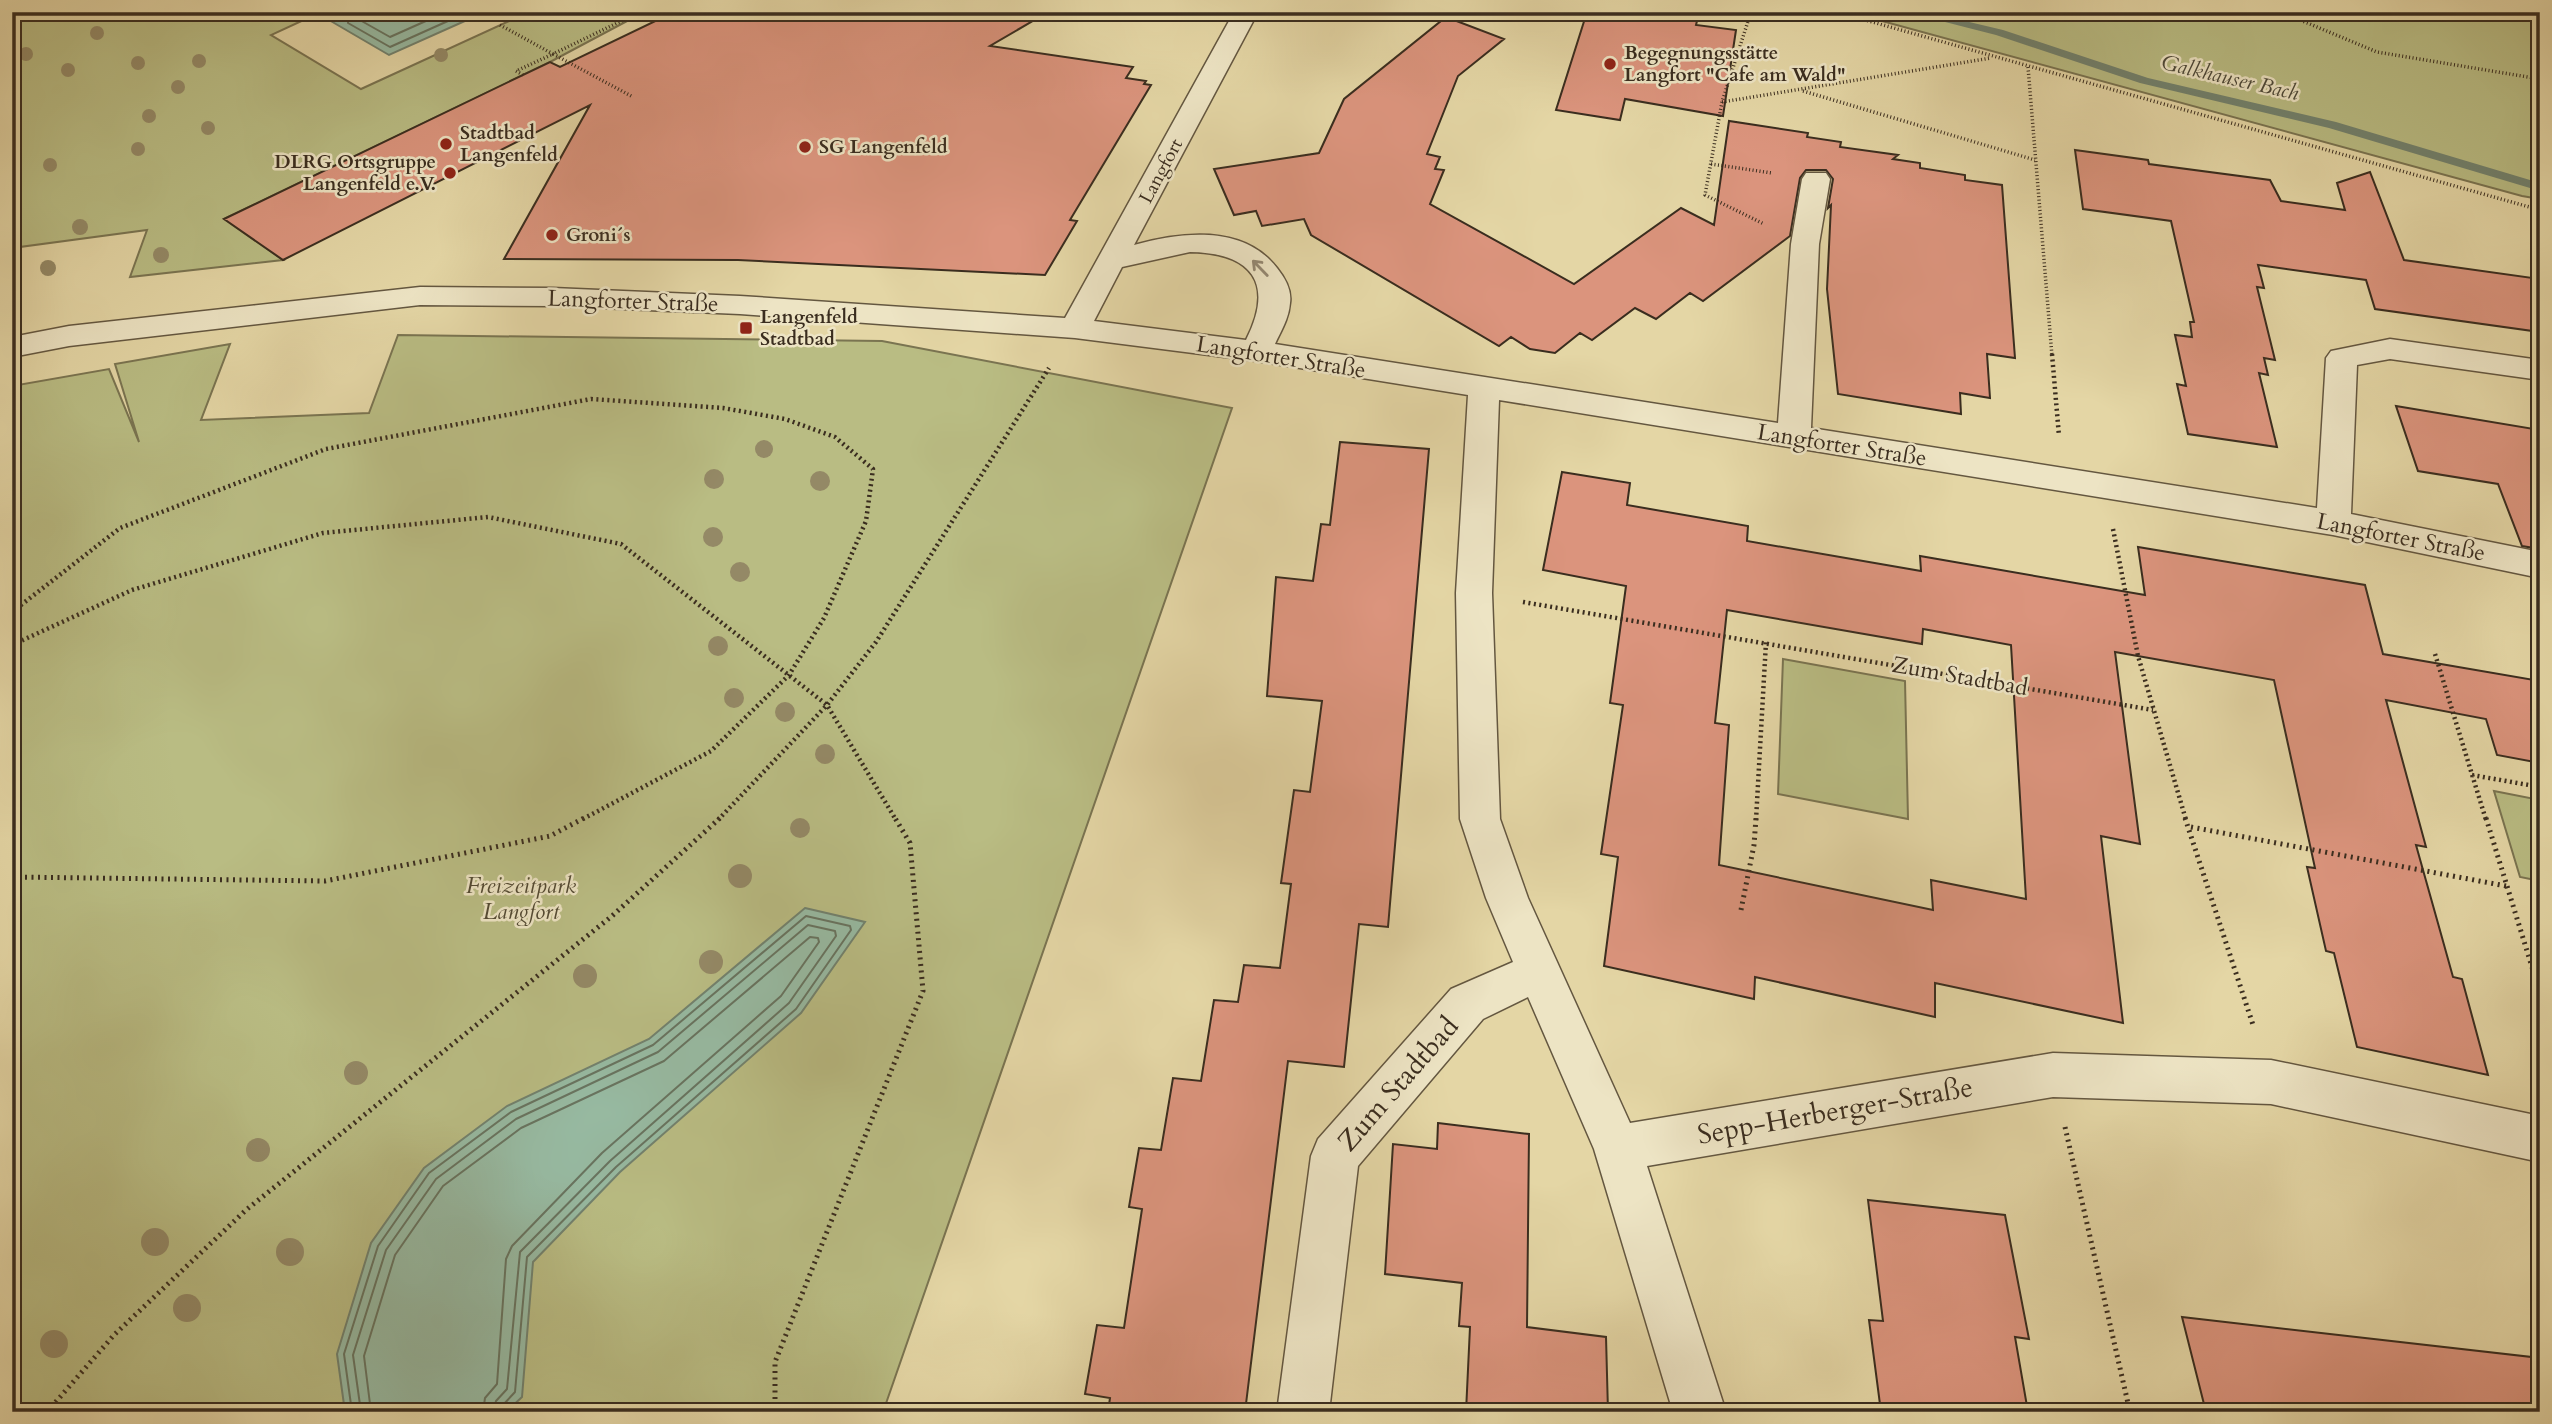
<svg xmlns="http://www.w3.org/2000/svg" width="2552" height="1424" viewBox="0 0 2552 1424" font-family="Cardo,serif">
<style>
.green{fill:#b9bc83;stroke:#7a7451;stroke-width:2}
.water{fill:#97baa2;stroke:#72826e;stroke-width:2}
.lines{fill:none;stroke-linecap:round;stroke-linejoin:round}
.shore{stroke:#687460;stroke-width:2}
.stream{fill:#72826e;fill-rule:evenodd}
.building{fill:#db947d;stroke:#3a2d1f;stroke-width:2;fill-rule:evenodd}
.minor-casing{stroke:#645740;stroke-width:3}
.path-far2{stroke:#3a2d1f;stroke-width:3.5;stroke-dasharray:1 2.5;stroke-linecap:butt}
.path-far1{stroke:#3a2d1f;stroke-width:4.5;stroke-dasharray:2 3.5;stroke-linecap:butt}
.path{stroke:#3a2d1f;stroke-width:5;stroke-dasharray:2 4.5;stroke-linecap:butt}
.minor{fill:#ede4c4;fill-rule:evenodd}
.tree{fill:#948966}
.oneway{stroke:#948872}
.poi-dot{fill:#8f2418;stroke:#ede4c4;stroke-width:2.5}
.labels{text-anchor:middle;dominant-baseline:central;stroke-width:5;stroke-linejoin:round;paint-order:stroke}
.far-poi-label{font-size:19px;font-weight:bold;fill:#3a2d1f;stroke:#ede4c4;text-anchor:start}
.far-street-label{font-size:19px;fill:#3a2d1f;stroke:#ede4c4}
.far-water-label{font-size:21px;font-style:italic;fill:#4d4939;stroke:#ede4c4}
.street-label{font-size:23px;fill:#3a2d1f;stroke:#ede4c4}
.park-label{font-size:23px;font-style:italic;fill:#534a33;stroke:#ede4c4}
.near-street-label{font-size:28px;fill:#3a2d1f;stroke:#ede4c4}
</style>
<rect width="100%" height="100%" fill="#e4d6a5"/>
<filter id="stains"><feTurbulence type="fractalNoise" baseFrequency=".00286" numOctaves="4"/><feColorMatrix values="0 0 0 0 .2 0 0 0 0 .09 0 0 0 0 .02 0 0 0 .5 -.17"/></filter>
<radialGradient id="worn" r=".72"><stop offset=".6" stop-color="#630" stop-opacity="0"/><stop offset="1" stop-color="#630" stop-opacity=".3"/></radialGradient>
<!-- green -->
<path class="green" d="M12 12H321L271 35 361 89 529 12H644L550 62 224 219 283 260 130 277 147 230 12 248Z
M1849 12H2540V199L2522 196Z
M398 335 882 341 1232 408 883 1412H12V386L109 369 139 442 115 364 230 344 201 420 369 413Z
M1783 659 1905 681 1908 819 1778 794Z
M2494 791 2540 800V881L2520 877Z"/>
<!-- water -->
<path class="water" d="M348 12H485L389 55 329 20Z
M805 908 865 922 801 1013 620 1172 533 1262 522 1397 506 1412H345L337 1354 371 1243 424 1168 507 1106 649 1039Z"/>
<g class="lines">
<!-- shore -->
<path class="shore" d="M348 12V23L390 47 468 12
M357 12 358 19 390 37 446 12
M352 1412 344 1354 378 1246 429 1173 511 1112 653 1045 806 916 850 926 851 930 796 1009 616 1167 527 1257 515 1392 503 1405 502 1412
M361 1412 353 1355 386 1250 436 1179 516 1119 658 1052 808 925 835 931 836 936 789 1003 610 1161 520 1252 507 1389 496 1401 493 1412
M371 1412 364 1356 395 1255 443 1186 521 1128 664 1061 810 937 818 938 819 942 781 996 602 1153 512 1246 506 1259 497 1384 485 1398 483 1412"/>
<!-- stream -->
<path class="stream" d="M1906 12H1927L2003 30 2148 78 2336 122 2540 183V191L2329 128 2140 83 1996 35Z"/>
</g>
<!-- building -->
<path class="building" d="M674 12H1048L990 46 1133 67 1126 78 1146 81 1144 84 1151 85 1070 220 1077 221 1045 275 738 260 504 259 590 105 283 260 224 219 550 62 560 67Z
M1587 12H1656L1697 21 1696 25 1736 30 1723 116 1625 99 1620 120 1556 110Z
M1446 17 1504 39 1458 76 1427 154 1440 157 1435 169 1444 170 1430 204 1574 284 1681 208 1714 225 1729 121 1808 133 1807 137 1841 142 1840 147 1898 155 1893 159 1920 163V168L1965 175V180L2002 185 2015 358 1987 354 1990 398 1960 393 1961 414 1838 394 1827 289 1831 205 1828 208 1833 179 1826 170H1806L1800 178 1790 236 1703 301 1690 293 1656 319 1635 308 1592 340 1580 333 1555 353 1530 349 1511 337 1499 346 1311 235 1304 219 1262 226 1256 211 1234 215 1214 169 1319 153 1344 99Z
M2075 150 2148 160 2149 164 2270 180 2281 201 2345 210 2337 183 2370 172 2404 260 2540 279V332L2375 309 2366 280 2258 265 2264 288 2257 287 2275 360 2264 358 2268 375 2259 373 2277 447 2188 434 2177 384 2186 386 2175 335 2192 337 2190 322H2194L2171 221 2083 209Z
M2396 406 2540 430V549L2522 546 2498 484 2418 471Z
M1340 442 1429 449 1388 927 1359 924 1344 1067 1288 1061 1245 1412 1180 1406 1179 1412H1108L1110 1398 1085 1394 1097 1325 1124 1328 1142 1209 1129 1207 1139 1148 1161 1150 1173 1078 1201 1081 1214 1000 1238 1002 1244 965 1280 968 1291 884 1281 883 1294 790 1310 792 1322 701 1267 696 1276 577 1313 581 1321 524 1330 525Z
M1562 472 1630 483 1627 505 1748 526 1747 541 1921 571 1920 556 2145 595 2138 547 2365 585 2383 654 2540 681V763L2497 755 2486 719 2386 700 2426 847 2416 845 2441 934 2453 977 2462 979 2488 1075 2357 1047 2334 953 2326 951 2307 867 2315 868 2274 680 2115 652 2140 844 2101 836 2123 1023 1935 983V1017L1755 977 1754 999 1604 966 1618 857 1601 854 1623 705 1610 703 1626 586 1543 570ZM1727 610 1922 644 1923 629 2011 645 2026 899 1931 880 1933 910 1719 865 1729 725 1715 723Z
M1438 1123 1529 1134 1527 1327 1606 1337 1608 1412H1466L1470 1327 1459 1326 1462 1283 1385 1274 1393 1144 1437 1149Z
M1868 1200 2005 1215 2029 1339 2015 1337 2028 1412H1881L1869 1320 1883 1321Z
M2182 1317 2540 1358V1412H2206Z"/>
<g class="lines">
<!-- minor casing -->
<g class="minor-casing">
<path id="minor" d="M1234 12H1258L1134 245C1181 232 1243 224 1277 268 1285 278 1292 290 1290 303 1289 318 1281 331 1275 344L1778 423 1791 244 1802 179 1806 173H1826L1830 179 1819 244 1811 428 2317 508 2326 358 2331 351 2390 339 2540 360V380L2390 359 2357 365 2351 514 2540 552V578L2333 535 1499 400 1492 593 1500 819 1528 898 1630 1123 2053 1053 2271 1060 2540 1116V1162L2271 1104 2053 1097 1647 1166 1726 1412H1673L1594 1149 1528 997 1483 1019 1358 1166 1329 1412H1277L1311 1156 1318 1139 1451 989 1513 962 1486 898 1460 819 1456 593 1468 395 1256 361 1075 338 740 314 553 306 420 305 69 346 12 357V337L69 326 420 287 553 288 740 296 1065 318ZM1190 252C1252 253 1275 283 1246 340L1094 321 1122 267Z"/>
</g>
<!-- path-far2 -->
<path class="path-far2" d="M1751 12 1722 102 1705 195 1764 224
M1837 12 2540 210
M2281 12 2377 52 2540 79
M500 25 553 54 640 12
M2028 67 2052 356
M523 75 516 71 553 54 633 97
M1803 91 2035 160
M1722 102 1991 58
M1711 164 1772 173"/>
<!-- path-far1 -->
<path class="path-far1" d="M2052 354 2059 436
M2113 529 2138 656 2186 820
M1523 602 2153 710
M12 612 120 528 326 449 591 399 723 408 785 419 835 437 873 469 866 521 824 618 789 675 711 751 581 820
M12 645 132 590 323 533 488 517 621 544 827 705 896 820
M2435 654 2486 820
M2472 775 2540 787
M718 820 827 705 876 642 1049 368
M1756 820 1766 642"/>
<!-- path -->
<path class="path" d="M2185 818 2254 1028
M2486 818 2540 993
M2191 827 2506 886
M12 877 325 881 550 836 584 818
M1741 910 1754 845 1756 818
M2065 1127 2130 1412
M47 1412 114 1335 246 1210 612 916 720 818
M775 1412V1362L923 991 910 843 895 818"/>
<!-- minor -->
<use href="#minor" class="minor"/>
</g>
<!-- trees -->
<g class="tree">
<circle cx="97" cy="33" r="7"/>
<circle cx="26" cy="54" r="7"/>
<circle cx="441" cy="55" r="7"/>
<circle cx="199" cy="61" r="7"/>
<circle cx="138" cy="63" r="7"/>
<circle cx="68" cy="70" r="7"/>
<circle cx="178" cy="87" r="7"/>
<circle cx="149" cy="116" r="7"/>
<circle cx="208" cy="128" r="7"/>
<circle cx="138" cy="149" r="7"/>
<circle cx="50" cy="165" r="7"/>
<circle cx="80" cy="227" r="8"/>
<circle cx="161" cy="255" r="8"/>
<circle cx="48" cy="268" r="8"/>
<circle cx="764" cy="449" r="9"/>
<circle cx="714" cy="479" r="10"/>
<circle cx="820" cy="481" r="10"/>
<circle cx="713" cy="537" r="10"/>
<circle cx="740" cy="572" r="10"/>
<circle cx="718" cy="646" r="10"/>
<circle cx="734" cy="698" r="10"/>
<circle cx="785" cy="712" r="10"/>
<circle cx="825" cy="754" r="10"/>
<circle cx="800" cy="828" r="10"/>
<circle cx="740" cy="876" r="12"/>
<circle cx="711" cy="962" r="12"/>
<circle cx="585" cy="976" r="12"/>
<circle cx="356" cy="1073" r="12"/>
<circle cx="258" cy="1150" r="12"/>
<circle cx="155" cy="1242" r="14"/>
<circle cx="290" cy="1252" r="14"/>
<circle cx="187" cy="1308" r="14"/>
<circle cx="54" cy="1344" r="14"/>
</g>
<!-- one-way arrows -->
<defs><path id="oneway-shaft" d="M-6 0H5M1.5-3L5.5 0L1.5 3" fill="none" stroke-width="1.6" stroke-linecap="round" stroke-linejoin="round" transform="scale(1.75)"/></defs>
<use class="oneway" href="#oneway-shaft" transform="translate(1260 268) rotate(-134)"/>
<!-- markers -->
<g class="poi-dot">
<circle cx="1610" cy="64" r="7"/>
<circle cx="446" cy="144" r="7"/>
<circle cx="805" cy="147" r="7"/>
<circle cx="450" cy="173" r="7"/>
<circle cx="552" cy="235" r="7"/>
<rect x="739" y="321" width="14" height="14" rx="3.5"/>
</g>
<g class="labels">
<!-- far-poi labels -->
<g class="far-poi-label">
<text x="1624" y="53">Begegnungsstätte<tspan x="1624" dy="22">Langfort "Cafe am Wald"</tspan></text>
<text x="460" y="133">Stadtbad<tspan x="460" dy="22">Langenfeld</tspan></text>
<text x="819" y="147">SG Langenfeld</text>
<text x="436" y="162" text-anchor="end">DLRG Ortsgruppe<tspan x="436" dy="22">Langenfeld e.V.</tspan></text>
<text x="566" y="235">Groni´s</text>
<text x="760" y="317">Langenfeld<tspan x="760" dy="22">Stadtbad</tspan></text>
</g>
<!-- far-street labels -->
<g class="far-street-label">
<text transform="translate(1161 171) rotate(-62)">Langfort</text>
</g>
<!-- far-water labels -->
<g class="far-water-label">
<text transform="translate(2230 78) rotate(13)">Galkhauser Bach</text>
</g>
<!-- street labels -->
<g class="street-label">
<text transform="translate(633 301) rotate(2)">Langforter Straße</text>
<text transform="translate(1281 357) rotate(9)">Langforter Straße</text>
<text transform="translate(1842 445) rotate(9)">Langforter Straße</text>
<text transform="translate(2401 537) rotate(11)">Langforter Straße</text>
<text transform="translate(1960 676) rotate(10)">Zum Stadtbad</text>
</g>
<!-- park labels -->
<g class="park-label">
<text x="521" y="885">Freizeitpark<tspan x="521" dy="26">Langfort</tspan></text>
</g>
<!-- near-street labels -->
<g class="near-street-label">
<text transform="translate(1398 1084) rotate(-49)">Zum Stadtbad</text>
<text transform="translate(1835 1111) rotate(-10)">Sepp-Herberger-Straße</text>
</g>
</g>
<!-- margin -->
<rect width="2552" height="1424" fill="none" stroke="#e4d6a5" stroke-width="42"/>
<rect x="14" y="14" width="2524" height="1396" fill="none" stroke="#3a2d1f" stroke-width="3.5"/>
<rect x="21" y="21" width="2510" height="1382" fill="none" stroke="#3a2d1f" stroke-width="2"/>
<rect width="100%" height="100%" filter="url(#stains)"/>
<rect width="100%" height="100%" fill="url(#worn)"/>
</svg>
